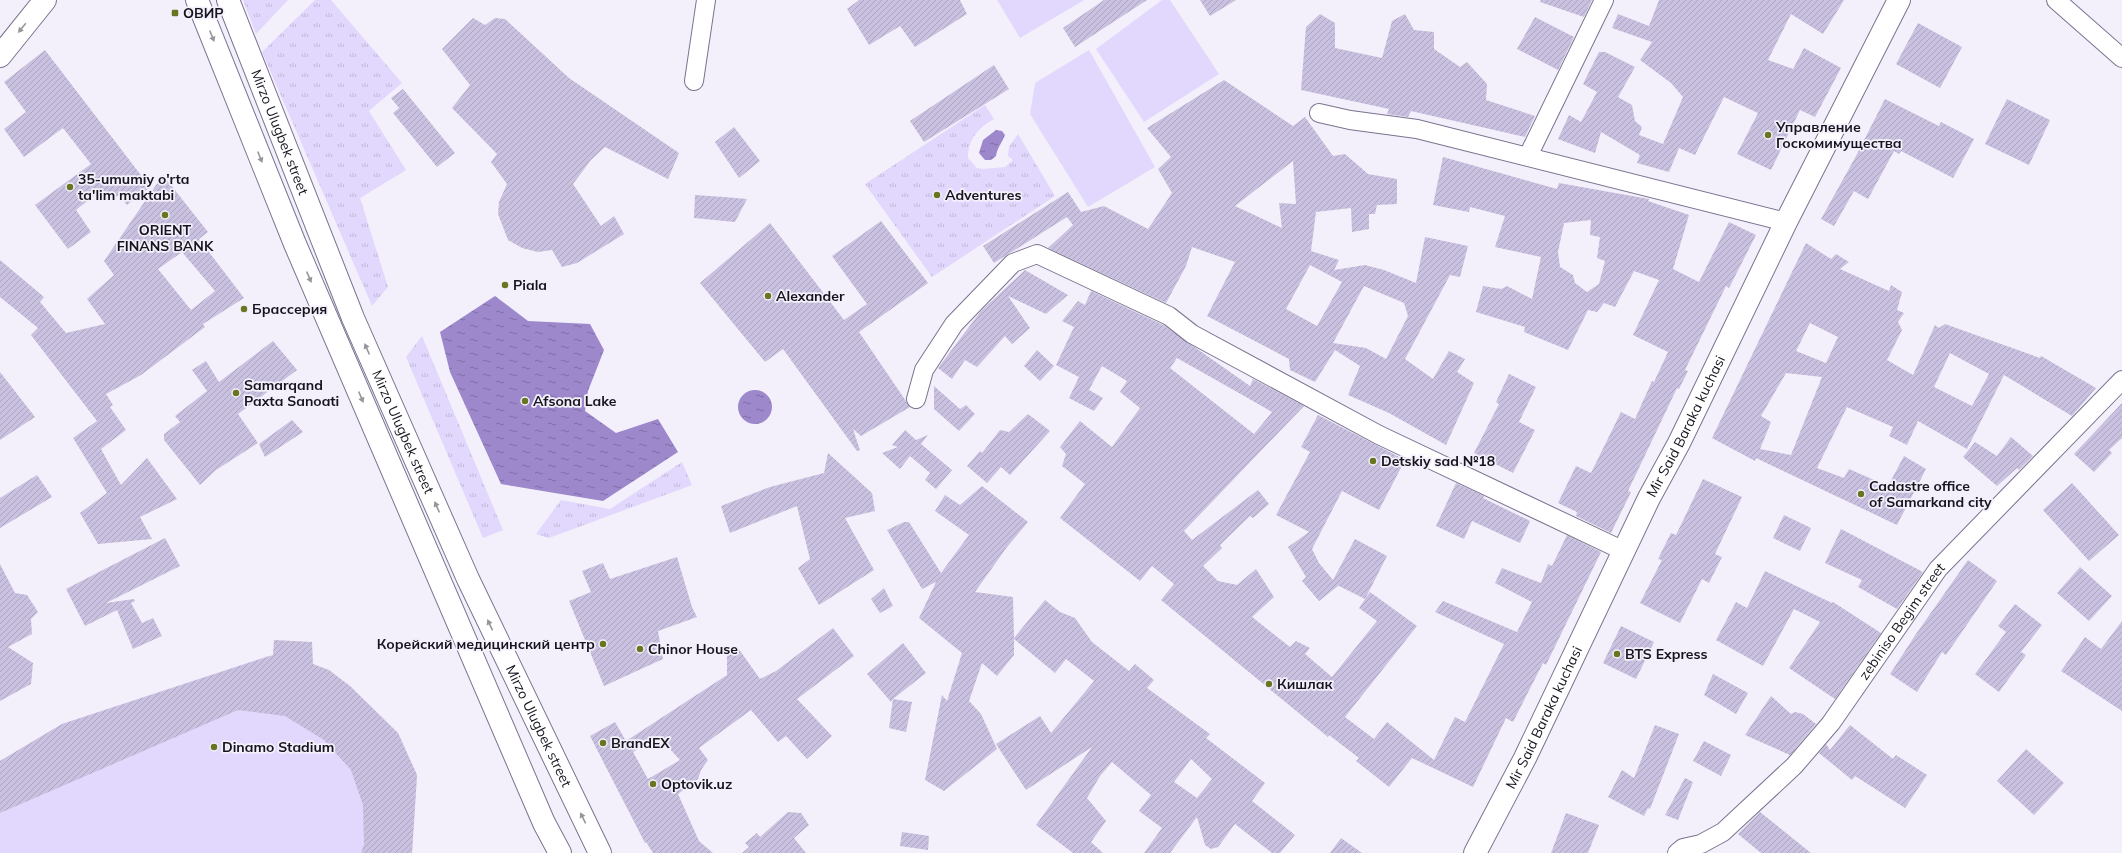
<svg xmlns="http://www.w3.org/2000/svg" width="2122" height="853" viewBox="0 0 2122 853" font-family="Mulish,sans-serif">
<style>
.grass{fill:url(#grass-tufts)}
.garden{fill:#e2d7fc}
.water{fill:url(#water-ripples)}
.building{fill:url(#building-hatch);fill-rule:evenodd}
.lines{fill:none;stroke-linecap:round;stroke-linejoin:round}
.street-casing{stroke:#7b738f;stroke-width:20}
.secondary-casing{stroke:#7b738f;stroke-width:24}
.primary-casing{stroke:#7b738f;stroke-width:24}
.street{stroke:#fff;stroke-width:18}
.secondary{stroke:#fff;stroke-width:22}
.primary{stroke:#fff;stroke-width:22}
.oneway{fill:#97959a}
.poi-dot{fill:#687521;stroke:#f3f0fc;stroke-width:1.5}
.labels{text-anchor:middle;dominant-baseline:central;stroke-width:3.5;stroke-linejoin:round;paint-order:stroke}
.poi-label{font-size:14px;font-weight:bold;fill:#17141e;stroke:#f3f0fc;text-anchor:start}
.street-label{font-size:14px;fill:#17141e;stroke:#f3f0fc}
</style>
<defs>
<pattern id="grass-tufts" width="24" height="20" patternUnits="userSpaceOnUse"><rect width="24" height="20" fill="#e2d7fc"/><path d="M3 7l-1-3M5 7V3M7 7l1-3M15 17l-1-3M17 17v-4M19 17l1-3" fill="none" stroke="#c1b8d8"/></pattern>
<pattern id="water-ripples" width="26" height="14" patternUnits="userSpaceOnUse"><rect width="26" height="14" fill="#9d88cc"/><path d="M2 4q2-2 4 0t4 0M15 11q2-2 4 0t4 0" fill="none" stroke="#7f6ea5"/></pattern>
<pattern id="building-hatch" width="6" height="6" patternUnits="userSpaceOnUse"><rect width="6" height="6" fill="#c9c1df"/><path d="M-1 1l2-2M0 6l6-6M5 7l2-2" fill="none" stroke="#aca5bf"/></pattern>
</defs>
<rect width="100%" height="100%" fill="#f3f0fc"/>
<!-- grass -->
<path class="grass" d="M243 0H288L256 34Z
M315 0H331L402 83 369 111 406 170 360 198 388 287 372 306 262 52Z
M985 105 994 119C978 128 968 139 968 158L977 168 983 169 1005 167 1013 160 1008 156 1009 147 1018 134 1055 196 932 277 865 184Z
M422 336 503 530 483 538 406 357Z
M682 462 692 485 549 538 536 534 561 500 610 509Z"/>
<!-- garden -->
<path class="garden" d="M997 0H1084L1020 38Z
M1162 0H1170L1219 74 1144 122 1096 49Z
M1089 50 1155 167 1088 207 1030 114 1035 83Z
M268 656 300 659 350 686 398 733 417 775 412 853H0V761L62 724Z"/>
<!-- water -->
<path class="water" d="M996 130 1002 131 1005 135C1002 143 997 148 996 156L991 160H985L979 153 983 140Z
M495 296 528 321 590 324 604 350 588 391 585 411 616 433 658 419 678 452 603 501 501 484 450 372 440 332Z
M738 407a17 17 0 1 1 34 0a17 17 0 1 1-34 0Z"/>
<!-- building -->
<path class="building" d="M859 0H960L967 14 915 47 900 26 869 45 847 9Z
M1104 0H1147L1075 47 1063 28Z
M1200 0H1236L1210 16Z
M1541 0H1592L1584 17 1540 2Z
M1659 0H1844L1823 34 1791 14 1768 60 1793 69 1804 48 1841 68 1815 117 1800 110 1771 170 1737 154 1758 113 1724 97 1695 155 1679 148 1669 172 1637 163 1640 155 1601 132 1595 153 1558 139 1569 115 1581 122 1597 92 1583 84 1599 52H1605L1635 67 1618 97 1632 105 1635 121 1642 127 1639 135 1663 144 1683 97 1671 83 1640 60 1652 42 1612 28 1618 14 1649 26Z
M1320 14 1335 23V48L1382 58 1392 21 1405 14 1414 30 1434 32V49L1460 67 1467 62 1487 84 1486 100 1535 116 1525 137 1411 111 1408 117 1387 114 1389 109 1301 90 1306 27Z
M1535 17 1574 37 1558 70 1517 49Z
M473 18 485 25 495 18 505 19 569 78 679 153 668 179 605 147 591 160 573 184 601 226 614 216 624 234 577 263 562 267 552 250 538 252 522 248 508 240 498 214 499 202 507 184 491 162 497 154 452 108 470 85 442 49Z
M1918 23 1962 47 1940 88 1896 64Z
M45 50 150 187 127 205 119 195 110 201 102 189 76 210 91 232 68 249 35 205 91 164 63 128 24 157 4 129 26 112 4 82Z
M994 65 1009 89 924 142 910 121Z
M1224 80 1293 126 1305 117 1333 156 1345 154 1368 174 1397 179V204L1377 205 1375 214H1369V229L1352 232 1351 208 1316 212 1311 251 1339 260 1334 270 1365 265 1384 270 1416 283 1425 237 1468 246 1460 277 1450 275 1405 359 1433 379 1449 351 1465 359 1457 372 1474 383 1446 445 1389 413 1348 395 1360 366 1335 350 1315 382 1290 370 1289 359 1207 316 1235 262 1192 247 1186 266 1166 303 1048 248 1073 225 1067 217 994 263 983 246 1068 192 1081 212 1104 206 1148 229 1172 193 1158 169 1171 157 1147 128ZM1293 161 1296 204 1279 203 1282 228 1235 206ZM1310 265 1342 282 1317 326 1286 309ZM1364 286 1404 303 1408 316 1386 359 1366 348 1333 343Z
M403 89 455 153 437 167 393 113 399 108 391 98Z
M1885 99 1939 126 1941 122 1974 139 1953 178 1901 151 1899 154 1894 151 1868 199 1854 191 1834 226 1821 219 1856 156Z
M2007 99 2050 120 2029 165 1985 144Z
M734 127 760 161 739 178 715 142Z
M1443 157 1557 189 1559 183 1649 199 1648 201 1689 215 1673 269 1699 282 1729 222 1756 235 1729 288 1726 286 1685 370 1688 371 1679 389 1677 388 1628 491 1631 492 1611 533 1576 516 1577 512 1558 503 1576 466 1591 473 1621 412 1635 419 1652 381 1654 382 1668 352 1633 335 1659 280 1634 271 1615 307 1604 303 1597 312 1588 310 1568 350 1524 332 1525 327 1476 312 1483 286 1501 289 1507 286 1532 299 1541 257 1495 247 1505 216 1470 207 1469 212 1433 205ZM1591 220 1590 235 1600 237 1597 258 1605 261 1599 284 1587 292 1575 283 1573 275 1560 267 1558 252 1564 223Z
M163 175 208 232 199 239 244 298 203 324 205 327 141 375 106 394 113 405 110 407 126 430 101 449 121 485 147 458 177 499 140 517 152 539 98 544 80 513 107 493 73 438 97 421 31 335 38 328 0 297V260L44 297 40 302 66 333 105 324 87 299 114 275 104 261ZM182 252 215 291 191 310 158 269Z
M695 195 724 197 747 199 735 222 694 218Z
M881 221 928 283 859 332 910 407 861 436 853 429 860 450 857 451 783 349 765 362 700 283 770 223 844 320 867 304 832 256Z
M1806 243 1831 259 1836 254 1849 262 1840 269 1889 291 1891 285 1902 292 1897 310 1904 313 1898 322 1902 330 1887 360 1913 375 1935 325 1939 328 1945 324 2040 358 2041 356 2096 388 2072 416 2004 375 1967 449 1918 421 1907 445 1889 436 1893 427 1847 407 1817 468 1844 478 1849 469 1888 486 1904 456 1926 469 1897 525 1756 458 1755 461 1712 438ZM1810 323 1838 337 1826 363 1796 351ZM1950 353 1989 374 1972 406 1934 387ZM1786 373 1822 377 1791 455 1760 449 1771 422 1761 416Z
M1025 270 1068 295 1046 314 1008 296 1030 328 1012 344 1005 336 977 367 965 360 952 379 938 368 981 311Z
M1091 291 1163 325 1250 386 1253 379 1304 406 1184 531 1192 540 1258 490 1269 504 1253 518 1250 516 1220 545 1222 548 1203 566 1218 581 1237 585 1256 569 1274 597 1252 617 1290 647 1296 641 1310 648 1305 654 1332 677 1377 621 1359 608 1370 592 1417 626 1345 717 1374 739 1387 722 1434 760 1455 717 1465 722 1504 644 1435 612 1443 601 1517 632 1532 602 1495 583 1502 568 1541 583 1548 564 1552 566 1567 535 1601 552 1546 665 1543 663 1513 722 1506 718 1473 787 1412 758 1389 787 1356 761 1359 758 1329 735 1328 737 1161 600 1174 584 1152 566 1140 581 1060 518 1085 484 1062 466 1066 454 1060 447 1080 421 1112 447 1140 408 1120 392 1127 381 1102 366 1089 390 1103 398 1094 411 1069 398 1079 377 1056 365 1074 327 1062 321 1078 301 1085 305ZM1177 358 1246 397 1272 412 1254 434 1170 368Z
M273 341 297 370 238 414 258 443 216 470 200 485 164 440V434L180 422 175 416 207 391 192 370 206 361 219 382Z
M1037 350 1054 366 1040 381 1024 366Z
M0 372 35 417 0 440Z
M1509 374 1536 387 1519 422 1535 430 1513 473 1474 453 1499 404 1496 402Z
M934 386 960 409 966 405 975 414 959 431 934 409Z
M2122 403V438L2109 450 2112 453 2094 472 2074 454Z
M1028 414 1050 431 1010 475 1001 467 987 483 967 466 980 451 982 453 1000 430 1009 432Z
M1318 415 1405 460 1379 510 1342 491 1312 549 1319 563 1333 580 1355 539 1387 556 1365 599 1337 585 1338 586 1319 601 1302 581 1306 577 1288 547 1309 532 1276 515 1310 452 1301 447Z
M292 420 303 432 265 457 259 444Z
M905 430 916 440 928 435 921 444 952 470 936 489 925 480 930 473 910 456 900 469 882 453 898 447 892 445Z
M2011 437 2033 456 2019 470 2017 468 1997 486 1963 457 1975 442 1997 456Z
M828 453 872 493 875 511 845 518 874 570 819 605 798 568 810 559 797 506 730 533 721 506 770 487 824 473Z
M37 475 52 497 0 528V498Z
M1703 479 1742 497 1715 554 1722 557 1709 583 1702 579 1680 623 1640 603 1662 560 1658 559 1671 533 1676 535Z
M1456 483 1484 496 1483 498 1530 521 1520 543 1472 521 1464 539 1436 526Z
M2072 483 2119 535 2089 561 2043 510Z
M982 486 1028 522 1007 547 975 592 1013 597 1014 638 1045 600 1060 612 1075 618 1092 642 1129 671 1135 664 1154 680 1147 688 1210 734 1206 738 1265 783 1252 801 1295 835 1280 853H1272L1235 824 1218 847 1211 849 1205 845 1197 817 1170 853H1144L1162 828 1139 811 1151 795 1112 762 1100 776 1087 798 1106 821 1091 842 1103 853H1073L1036 825 1092 747 1026 790 996 744 1040 716 1051 733 1094 681 1066 659 1055 673 1014 639V655L997 676 982 663 969 701 981 714 997 749 944 791 925 780 942 695 947 701 962 653 919 618 936 582 922 589 887 530 904 522H909L941 573 969 535 935 511 945 495 960 505ZM1191 759 1212 779 1197 798 1174 782Z
M1784 515 1811 528 1800 551 1773 538Z
M1841 529 1923 572 1897 609 1858 587 1862 580 1825 563Z
M165 538 180 566 106 603 134 599 135 601 131 603 142 623 153 618 162 636 133 649 117 610 85 626 66 589Z
M677 557 692 607 697 617 658 631 663 659 604 686 569 601 591 592 582 571 603 563 610 579Z
M1968 560 1997 581 1946 655 1942 652 1917 692 1890 674 1916 634Z
M0 564 15 593 27 595 38 612 31 619 32 634 8 647 33 663 31 684 0 701Z
M2080 567 2112 596 2089 621 2057 593Z
M1765 571 1832 603 1833 602 1881 633 1835 699 1789 668 1820 622 1794 609 1763 666 1716 640 1736 602 1747 608Z
M884 588 893 606 880 613 871 599Z
M2015 604 2042 625 2021 652 2026 655 1999 692 1975 674 2006 632 1998 626Z
M2122 621V711L2061 671 2085 637 2101 649Z
M1621 626 1654 642 1636 679 1603 663Z
M833 628 854 656 797 699 832 736 807 759 786 736 778 742 751 710 699 748 708 760 701 770 698 779 678 794 699 841 713 853H653L646 842 645 843 590 736 615 722 626 741 727 675V652L738 648 760 679 776 671ZM658 736 680 760 648 779 633 752Z
M274 640 312 642 313 664 329 670 350 686 398 733 417 775 412 853H361L364 845 363 805 351 770 324 740 285 716 238 710 0 813V761L62 724 273 655Z
M903 643 926 673 893 699 912 702 906 732 889 728 893 699 891 702 867 674Z
M1713 674 1748 693 1736 714 1704 695Z
M1771 696 1791 714 1795 712 1803 714 1816 724 1790 755 1745 735Z
M1655 725 1679 734 1650 809 1648 808 1644 816 1608 797 1622 770 1634 778Z
M1850 725 1893 759 1896 755 1927 775 1905 808 1855 776 1852 780 1819 753 1826 744 1830 750Z
M1704 741 1731 755 1721 776 1693 761Z
M2026 749 2064 783 2034 815 1997 781Z
M1685 778 1693 782 1678 820 1665 815Z
M788 812 801 813 809 825 794 838 806 853H742L749 847 745 843 757 833 760 837Z
M1760 812 1811 853H1761L1738 834Z
M1566 813 1599 825 1588 853H1551Z
M902 832 929 836 928 850 900 846Z
M1341 838 1362 853H1330Z"/>
<g class="lines">
<!-- street casing -->
<g class="street-casing">
<g id="street">
<path d="M2056 0 2122 58"/>
<path d="M694 81 706 0"/>
<path d="M1319 113 1350 120 1417 129 1786 222"/>
<path d="M1528 156 1604 0"/>
<path d="M916 399 924 370 954 324 1013 263 1037 254 1169 316 1192 334 1379 435 1624 551"/>
<path id="s1" d="M1677 853 1683 848 1701 844 1723 832 1794 766 1831 723 1938 569 2122 380"/>
</g>
</g>
<!-- secondary casing -->
<g class="secondary-casing">
<g id="secondary">
<path d="M0 56 45 0"/>
<path id="s2" d="M1475 853 1525 758 1649 498 1679 443 1786 222 1899 0"/>
</g>
</g>
<!-- primary casing -->
<g class="primary-casing">
<g id="primary">
<path d="M197 0 295 244 544 823 560 853"/>
<path id="s3" d="M228 0 353 318 468 579 600 853"/>
</g>
</g>
<!-- street -->
<use href="#street" class="street"/>
<!-- secondary -->
<use href="#secondary" class="secondary"/>
<!-- primary -->
<use href="#primary" class="primary"/>
</g>
<!-- one-way arrows -->
<defs><path id="oneway-solid" d="M-6-.8H1V-3.2L6.5 0L1 3.2V.8H-6Z"/></defs>
<g class="oneway">
<use href="#oneway-solid" transform="translate(22 28) rotate(129)"/>
<use href="#oneway-solid" transform="translate(212 36) rotate(68)"/>
<use href="#oneway-solid" transform="translate(260 157) rotate(68)"/>
<use href="#oneway-solid" transform="translate(309 277) rotate(67)"/>
<use href="#oneway-solid" transform="translate(367 349) rotate(-114)"/>
<use href="#oneway-solid" transform="translate(361 397) rotate(67)"/>
<use href="#oneway-solid" transform="translate(437 507) rotate(-114)"/>
<use href="#oneway-solid" transform="translate(490 625) rotate(-115)"/>
<use href="#oneway-solid" transform="translate(583 818) rotate(-116)"/>
</g>
<!-- markers -->
<g class="poi-dot">
<rect x="171" y="9" width="8" height="8" rx="2"/>
<circle cx="1768" cy="135" r="4"/>
<circle cx="70" cy="187" r="4"/>
<circle cx="937" cy="195" r="4"/>
<circle cx="165" cy="215" r="4"/>
<circle cx="505" cy="285" r="4"/>
<circle cx="768" cy="296" r="4"/>
<circle cx="244" cy="309" r="4"/>
<circle cx="236" cy="393" r="4"/>
<circle cx="525" cy="401" r="4"/>
<circle cx="1373" cy="461" r="4"/>
<circle cx="1861" cy="494" r="4"/>
<circle cx="603" cy="644" r="4"/>
<circle cx="640" cy="649" r="4"/>
<circle cx="1617" cy="654" r="4"/>
<circle cx="1269" cy="684" r="4"/>
<circle cx="603" cy="743" r="4"/>
<circle cx="214" cy="747" r="4"/>
<circle cx="653" cy="784" r="4"/>
</g>
<g class="labels">
<!-- poi labels -->
<g class="poi-label">
<text x="183" y="13">ОВИР</text>
<text x="1776" y="127">Управление<tspan x="1776" dy="16">Госкомимущества</tspan></text>
<text x="78" y="179">35-umumiy o'rta<tspan x="78" dy="16">ta'lim maktabi</tspan></text>
<text x="945" y="195">Adventures</text>
<text x="165" y="230" text-anchor="middle">ORIENT<tspan x="165" dy="16">FINANS BANK</tspan></text>
<text x="513" y="285">Piala</text>
<text x="776" y="296">Alexander</text>
<text x="252" y="309">Брассерия</text>
<text x="244" y="385">Samarqand<tspan x="244" dy="16">Paxta Sanoati</tspan></text>
<text x="533" y="401">Afsona Lake</text>
<text x="1381" y="461">Detskiy sad №18</text>
<text x="1869" y="486">Cadastre office<tspan x="1869" dy="16">of Samarkand city</tspan></text>
<text x="595" y="644" text-anchor="end">Корейский медицинский центр</text>
<text x="648" y="649">Chinor House</text>
<text x="1625" y="654">BTS Express</text>
<text x="1277" y="684">Кишлак</text>
<text x="611" y="743">BrandEX</text>
<text x="222" y="747">Dinamo Stadium</text>
<text x="661" y="784">Optovik.uz</text>
</g>
<!-- street labels -->
<g class="street-label">
<text stroke="none"><textPath href="#s3" startOffset="142">Mirzo Ulugbek street</textPath></text>
<text stroke="none"><textPath href="#s2" startOffset="476">Mir Said Baraka kuchasi</textPath></text>
<text stroke="none"><textPath href="#s3" startOffset="466">Mirzo Ulugbek street</textPath></text>
<text stroke="none"><textPath href="#s1" startOffset="329">zebiniso Begim street</textPath></text>
<text stroke="none"><textPath href="#s2" startOffset="152">Mir Said Baraka kuchasi</textPath></text>
<text stroke="none"><textPath href="#s3" startOffset="790">Mirzo Ulugbek street</textPath></text>
</g>
</g>
</svg>
